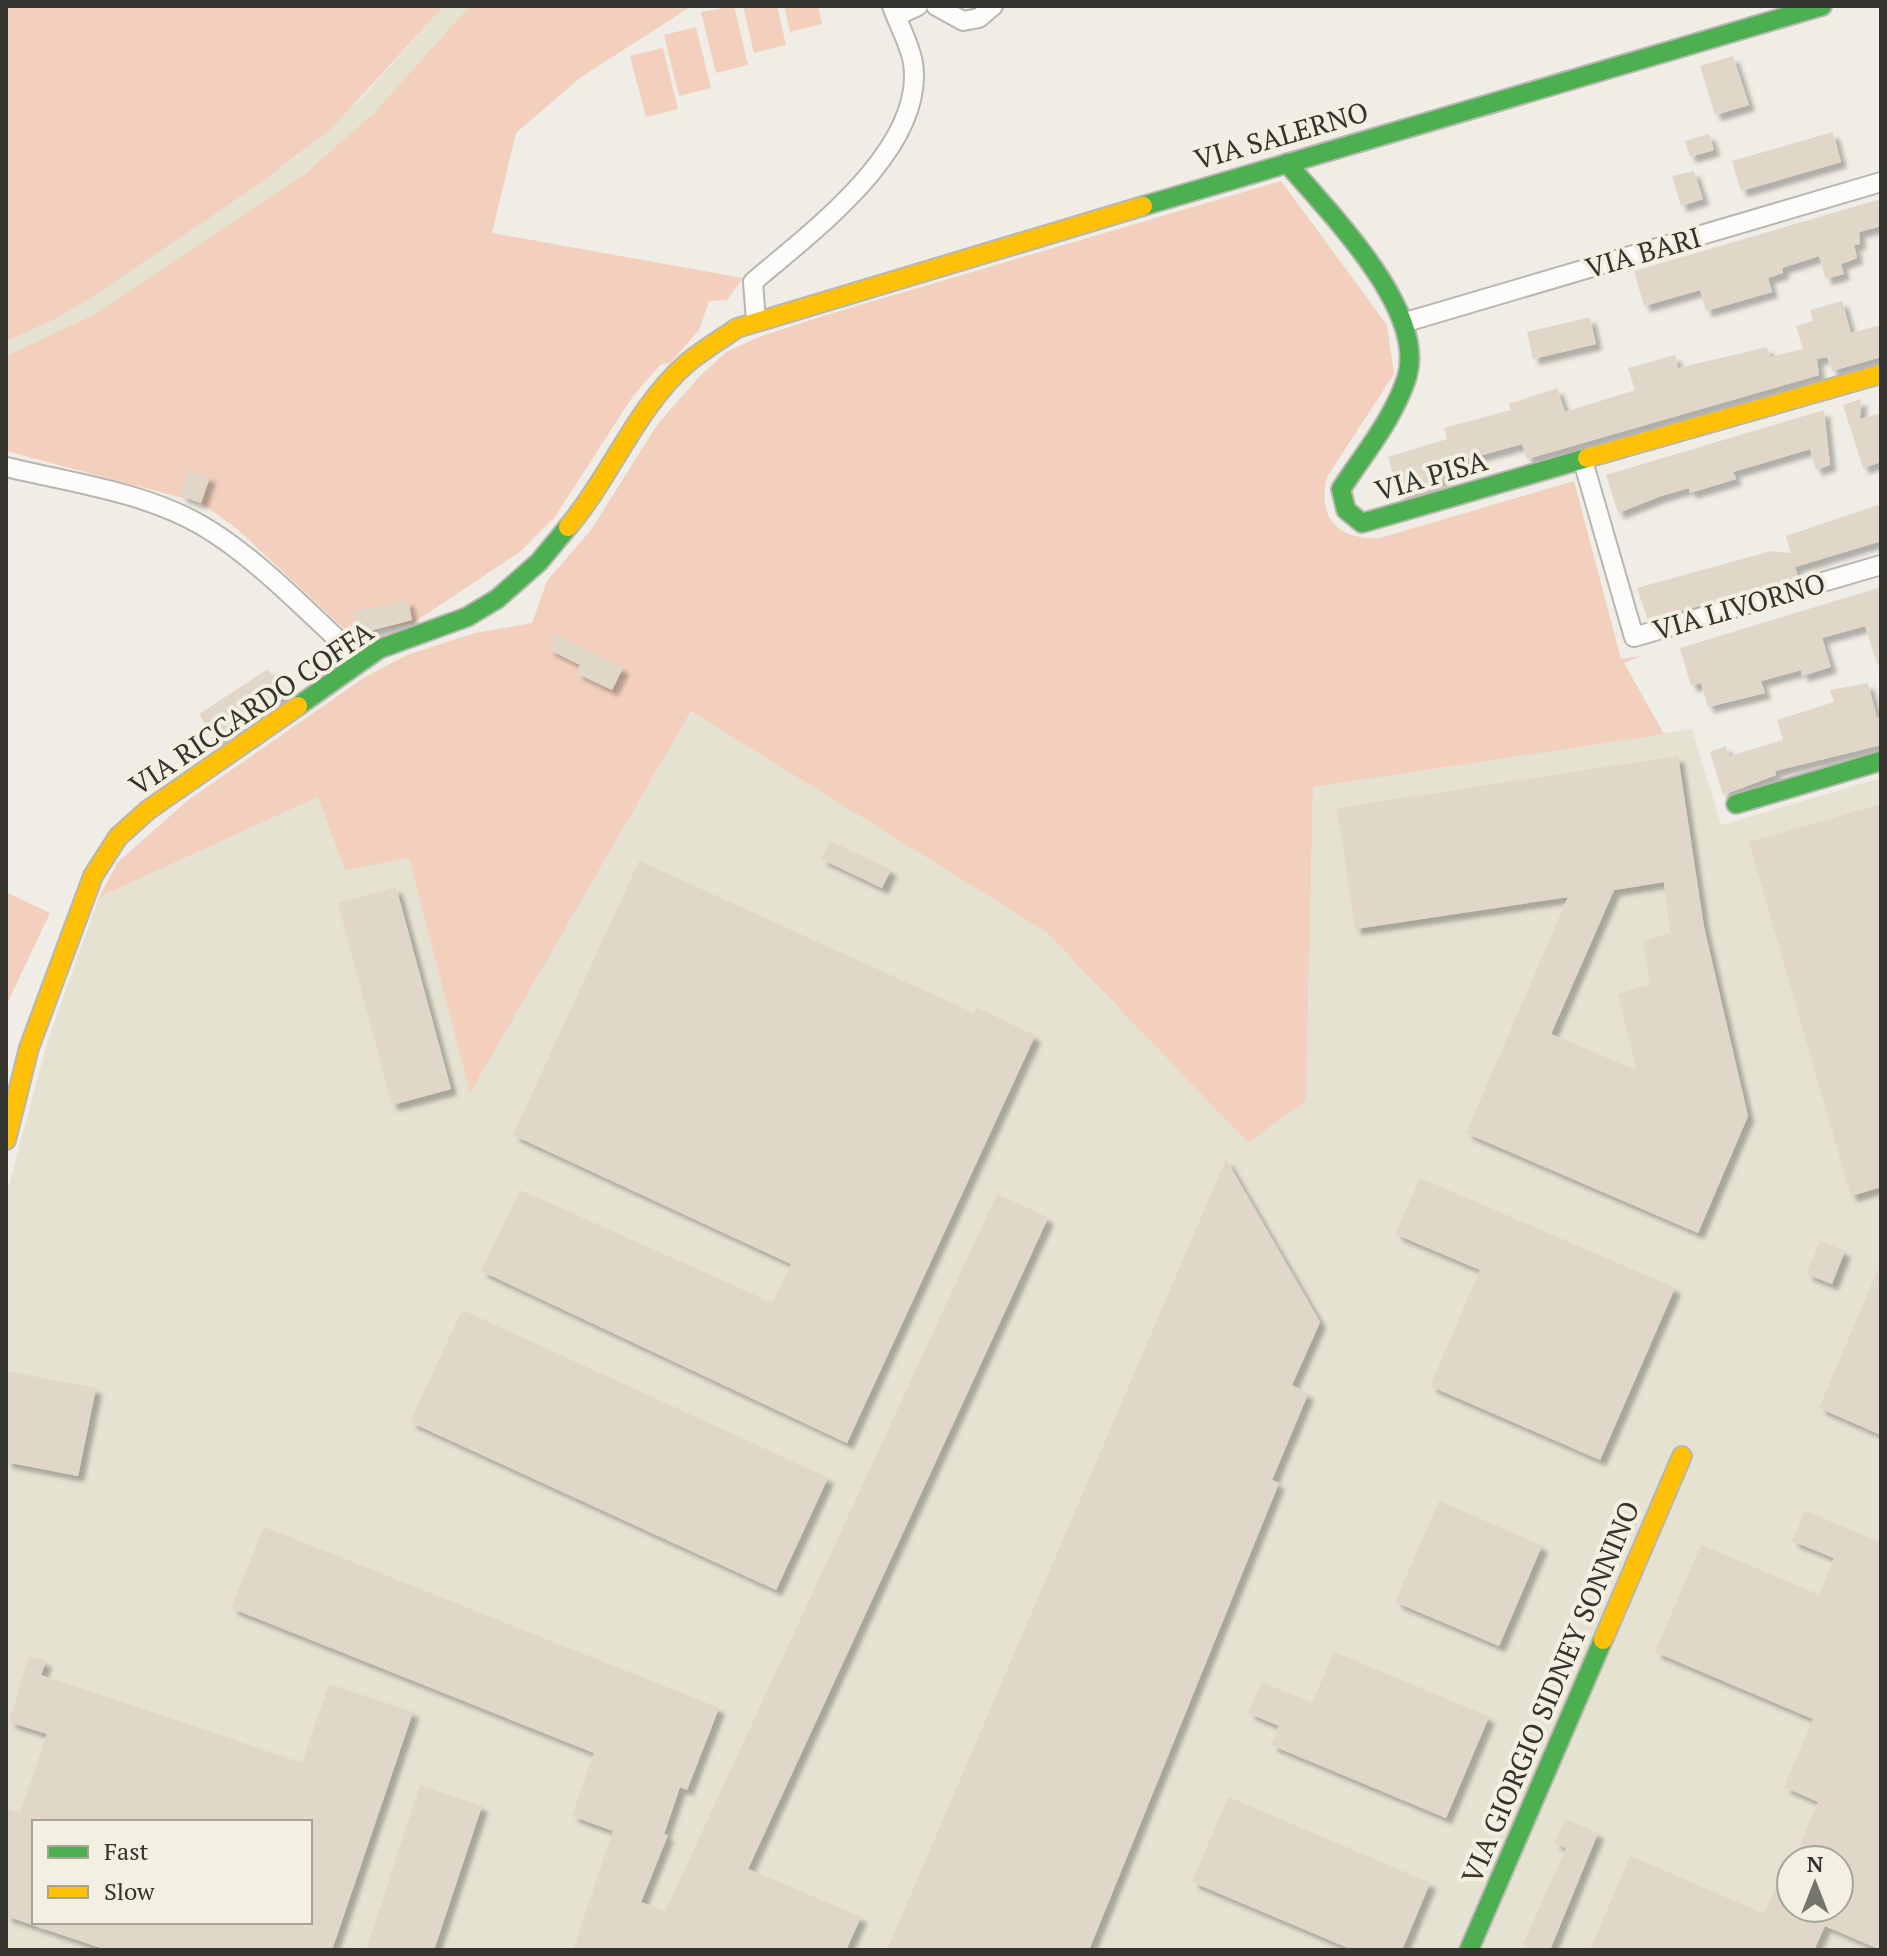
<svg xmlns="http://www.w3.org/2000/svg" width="1887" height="1956" viewBox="0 0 1887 1956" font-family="'PT Serif',serif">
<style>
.built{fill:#e5e2d2;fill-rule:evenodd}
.green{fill:#f3cfbe}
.building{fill:#e0d7c9;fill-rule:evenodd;filter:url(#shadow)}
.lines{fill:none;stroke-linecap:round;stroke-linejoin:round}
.street-casing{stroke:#b7b6b0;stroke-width:22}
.fast-casing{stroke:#b7b6b0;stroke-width:22}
.slow-casing{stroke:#b7b6b0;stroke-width:22}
.street{stroke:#fdfcfb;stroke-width:18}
.fast{stroke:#4caf50;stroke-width:18}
.slow{stroke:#ffc107;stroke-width:18}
.labels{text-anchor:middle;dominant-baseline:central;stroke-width:8;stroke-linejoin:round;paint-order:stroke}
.street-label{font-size:28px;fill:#34332d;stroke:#f3f0e1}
</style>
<defs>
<filter id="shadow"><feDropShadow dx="6" dy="6" stdDeviation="2" flood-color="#0004"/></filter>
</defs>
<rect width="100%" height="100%" fill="#efede5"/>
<!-- built -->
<path class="built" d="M444 6H470L403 83 344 143 269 199 97 313 6 356V341L58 318 87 300 295 158 361 99Z
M691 711 1046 932 1248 1143 1306 1101 1313 787 1692 729 1721 825 1881 778V1950H6V1196L47 1043 99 897 318 797 409 857 470 1092ZM34 1822H310V1922H34ZM1791 1860H1839V1908H1791Z"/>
<!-- green -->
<path class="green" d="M6 6H444L331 129 258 185 87 300 58 318 6 341Z
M470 6H692L581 77 516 133 492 233 743 278 727 300 709 301 699 330 670 363 661 364 633 396 554 518 521 551 413 623 352 636 236 528 201 503 6 451V356L97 313 307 172 374 113Z
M734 6 748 65 716 73 701 12Z
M743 6H777L786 45 754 53Z
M784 6H818L822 24 790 32Z
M696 27 711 88 679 96 664 35Z
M663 48 678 109 646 117 630 56Z
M1281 181 1387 325 1394 374 1327 477C1317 519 1338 540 1380 538L1574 481 1621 659 1641 656 1624 663 1664 734 1313 787 1306 1101 1248 1143 1046 932 691 711 470 1093 409 858 345 870 318 797 99 897 118 862 187 801 365 677 407 655 475 633 532 623 547 581 591 530 657 425 699 377 726 352 759 337 826 315Z
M6 892 50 913 6 1006Z"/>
<!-- building -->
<path class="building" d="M1733 56 1749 105 1715 115 1700 66Z
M1833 132 1841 162 1741 191 1732 161Z
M1709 134 1714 150 1690 157 1685 141Z
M1694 171 1703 199 1681 206 1672 176Z
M1881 199V226L1859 232 1860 244 1854 245 1857 258 1841 264 1844 274 1826 279 1819 256 1782 268 1783 273 1768 278 1772 292 1706 311 1700 290 1644 306 1634 271Z
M1842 301 1851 333 1881 325V357L1832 371 1827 357 1817 359 1819 375 1527 459 1522 444 1439 467 1443 480 1399 494 1388 457 1447 439 1444 428 1511 410 1509 404 1557 388 1565 412 1635 390 1628 368 1675 355 1678 368 1767 347 1770 357 1803 349 1796 326 1813 321 1810 310Z
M1590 317 1596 344 1533 359 1527 332Z
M1861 399 1860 419 1881 413V462L1863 468 1843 405Z
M1824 410 1830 465 1816 470 1810 449 1733 472 1736 479 1690 493 1689 488 1661 496 1618 513 1606 475Z
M189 470 210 477 201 503 180 496Z
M1881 504V541L1795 567 1798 577 1648 621 1637 588 1771 551 1791 553 1786 536Z
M1881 587V663H1877L1865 626 1822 638 1831 667 1802 676 1801 670 1761 681 1765 693 1708 707 1701 683 1691 686 1680 648Z
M408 600 412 620 359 634 354 611Z
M556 634 623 668 612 690 576 673 580 665 548 649Z
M268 669 285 694 216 740 199 714Z
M1868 683 1877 718 1881 717V745L1775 771 1776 775 1723 795 1710 752 1726 746 1729 756 1783 740 1777 720 1834 702 1830 690Z
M1678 756 1704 927 1748 1116 1698 1233 1466 1133 1568 897 1355 929 1337 808ZM1664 882 1670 932 1643 942 1650 984 1618 994 1637 1071 1551 1034 1614 890Z
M1881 804V1187L1851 1196 1749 842Z
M830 841 891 870 882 888 821 859Z
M639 861 973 1013 976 1007 1035 1036 847 1443 481 1271 520 1190 772 1303 791 1264 513 1135Z
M396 887 451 1089 392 1105 338 903Z
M1226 1159 1320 1322 1292 1385 1308 1394 1272 1480 1279 1483 1089 1950H887Z
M1420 1178 1675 1288 1600 1460 1430 1386 1480 1270 1395 1234Z
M997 1194 1048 1218 748 1869 861 1917 846 1950H573L613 1831 572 1816 594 1753 231 1608 264 1527 719 1708 687 1790 680 1787 664 1834 668 1835 641 1902 665 1912Z
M1820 1241 1845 1251 1832 1284 1806 1274Z
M1881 1262V1435L1819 1408Z
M462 1310 828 1478 776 1590 410 1422Z
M6 1371 96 1388 78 1476 6 1462Z
M1439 1501 1542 1546 1499 1646 1395 1602Z
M1805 1511 1881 1543V1950L1825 1926 1814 1950H1590L1630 1856 1764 1914 1791 1852V1908H1839V1860H1793L1818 1802 1784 1787 1813 1719 1655 1652 1701 1545 1819 1595 1834 1558 1792 1541Z
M1334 1652 1489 1717 1446 1818 1271 1745 1279 1726 1248 1713 1261 1682 1312 1703Z
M29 1656 46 1661 41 1675 302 1763 329 1684 413 1712 332 1950H107L6 1916V1808L20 1813 47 1734 9 1722ZM34 1822H310V1922H34Z
M420 1785 482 1806 434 1950H366Z
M1228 1797 1430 1883 1402 1950H1353L1192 1882Z
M1565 1819 1598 1833 1550 1950H1537L1523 1944 1566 1848 1554 1843Z"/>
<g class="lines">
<!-- street casing -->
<g class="street-casing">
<path id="street" d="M936 6 963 21 979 18 993 6
M896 16 918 6
M756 321 753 282C810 233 926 149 913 63 910 44 898 24 892 6
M1406 322 1881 182
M1583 461 1634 637 1881 565
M6 467C69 482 144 492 201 525 258 558 312 617 361 661"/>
</g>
<!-- fast casing -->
<g class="fast-casing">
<path id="fast" d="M1287 163C1328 212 1427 309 1407 377 1394 418 1364 454 1341 489L1346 510 1362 523 1587 458
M1143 206 1822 6
M298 706 379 649 467 617 497 599 539 562 568 527
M1736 804 1881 761
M1469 1950 1603 1640"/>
</g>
<!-- slow casing -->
<g class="slow-casing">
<path id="slow" d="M1587 458 1881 374
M568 527C611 476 636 408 686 364 701 351 720 340 737 328L1143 206
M6 1140 29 1048 93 876 118 837 148 810 298 706
M1603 1640 1682 1456"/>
</g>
<!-- street -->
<use href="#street" class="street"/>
<!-- fast -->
<use href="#fast" class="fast"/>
<!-- slow -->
<use href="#slow" class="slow"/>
</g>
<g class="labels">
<!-- street labels -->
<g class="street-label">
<text transform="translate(1281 135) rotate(-16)">VIA SALERNO</text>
<text transform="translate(1643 252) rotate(-16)">VIA BARI</text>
<text transform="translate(1431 475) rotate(-16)">VIA PISA</text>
<text transform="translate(1739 606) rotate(-16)">VIA LIVORNO</text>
<text transform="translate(251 708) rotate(-34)">VIA RICCARDO COFFA</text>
<text transform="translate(1550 1692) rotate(-67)">VIA GIORGIO SIDNEY SONNINO</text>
</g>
</g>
<!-- border -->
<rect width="1887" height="1956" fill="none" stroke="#34332d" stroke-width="16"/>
<!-- legend -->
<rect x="32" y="1820" width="280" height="104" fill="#f3f0e1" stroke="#a7a499" stroke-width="2"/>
<rect x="48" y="1846" width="40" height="12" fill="#4caf50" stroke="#a7a499" stroke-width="2"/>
<text x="104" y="1860" font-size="24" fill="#34332d">Fast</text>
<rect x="48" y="1886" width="40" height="12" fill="#ffc107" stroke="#a7a499" stroke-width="2"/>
<text x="104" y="1900" font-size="24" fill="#34332d">Slow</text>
<!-- north arrow -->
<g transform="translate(1815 1884)"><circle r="38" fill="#f3f0e1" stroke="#a7a499" stroke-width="2"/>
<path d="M0-6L14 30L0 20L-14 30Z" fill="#75746d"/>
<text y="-12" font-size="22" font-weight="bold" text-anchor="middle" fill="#34332d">N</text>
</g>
</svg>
